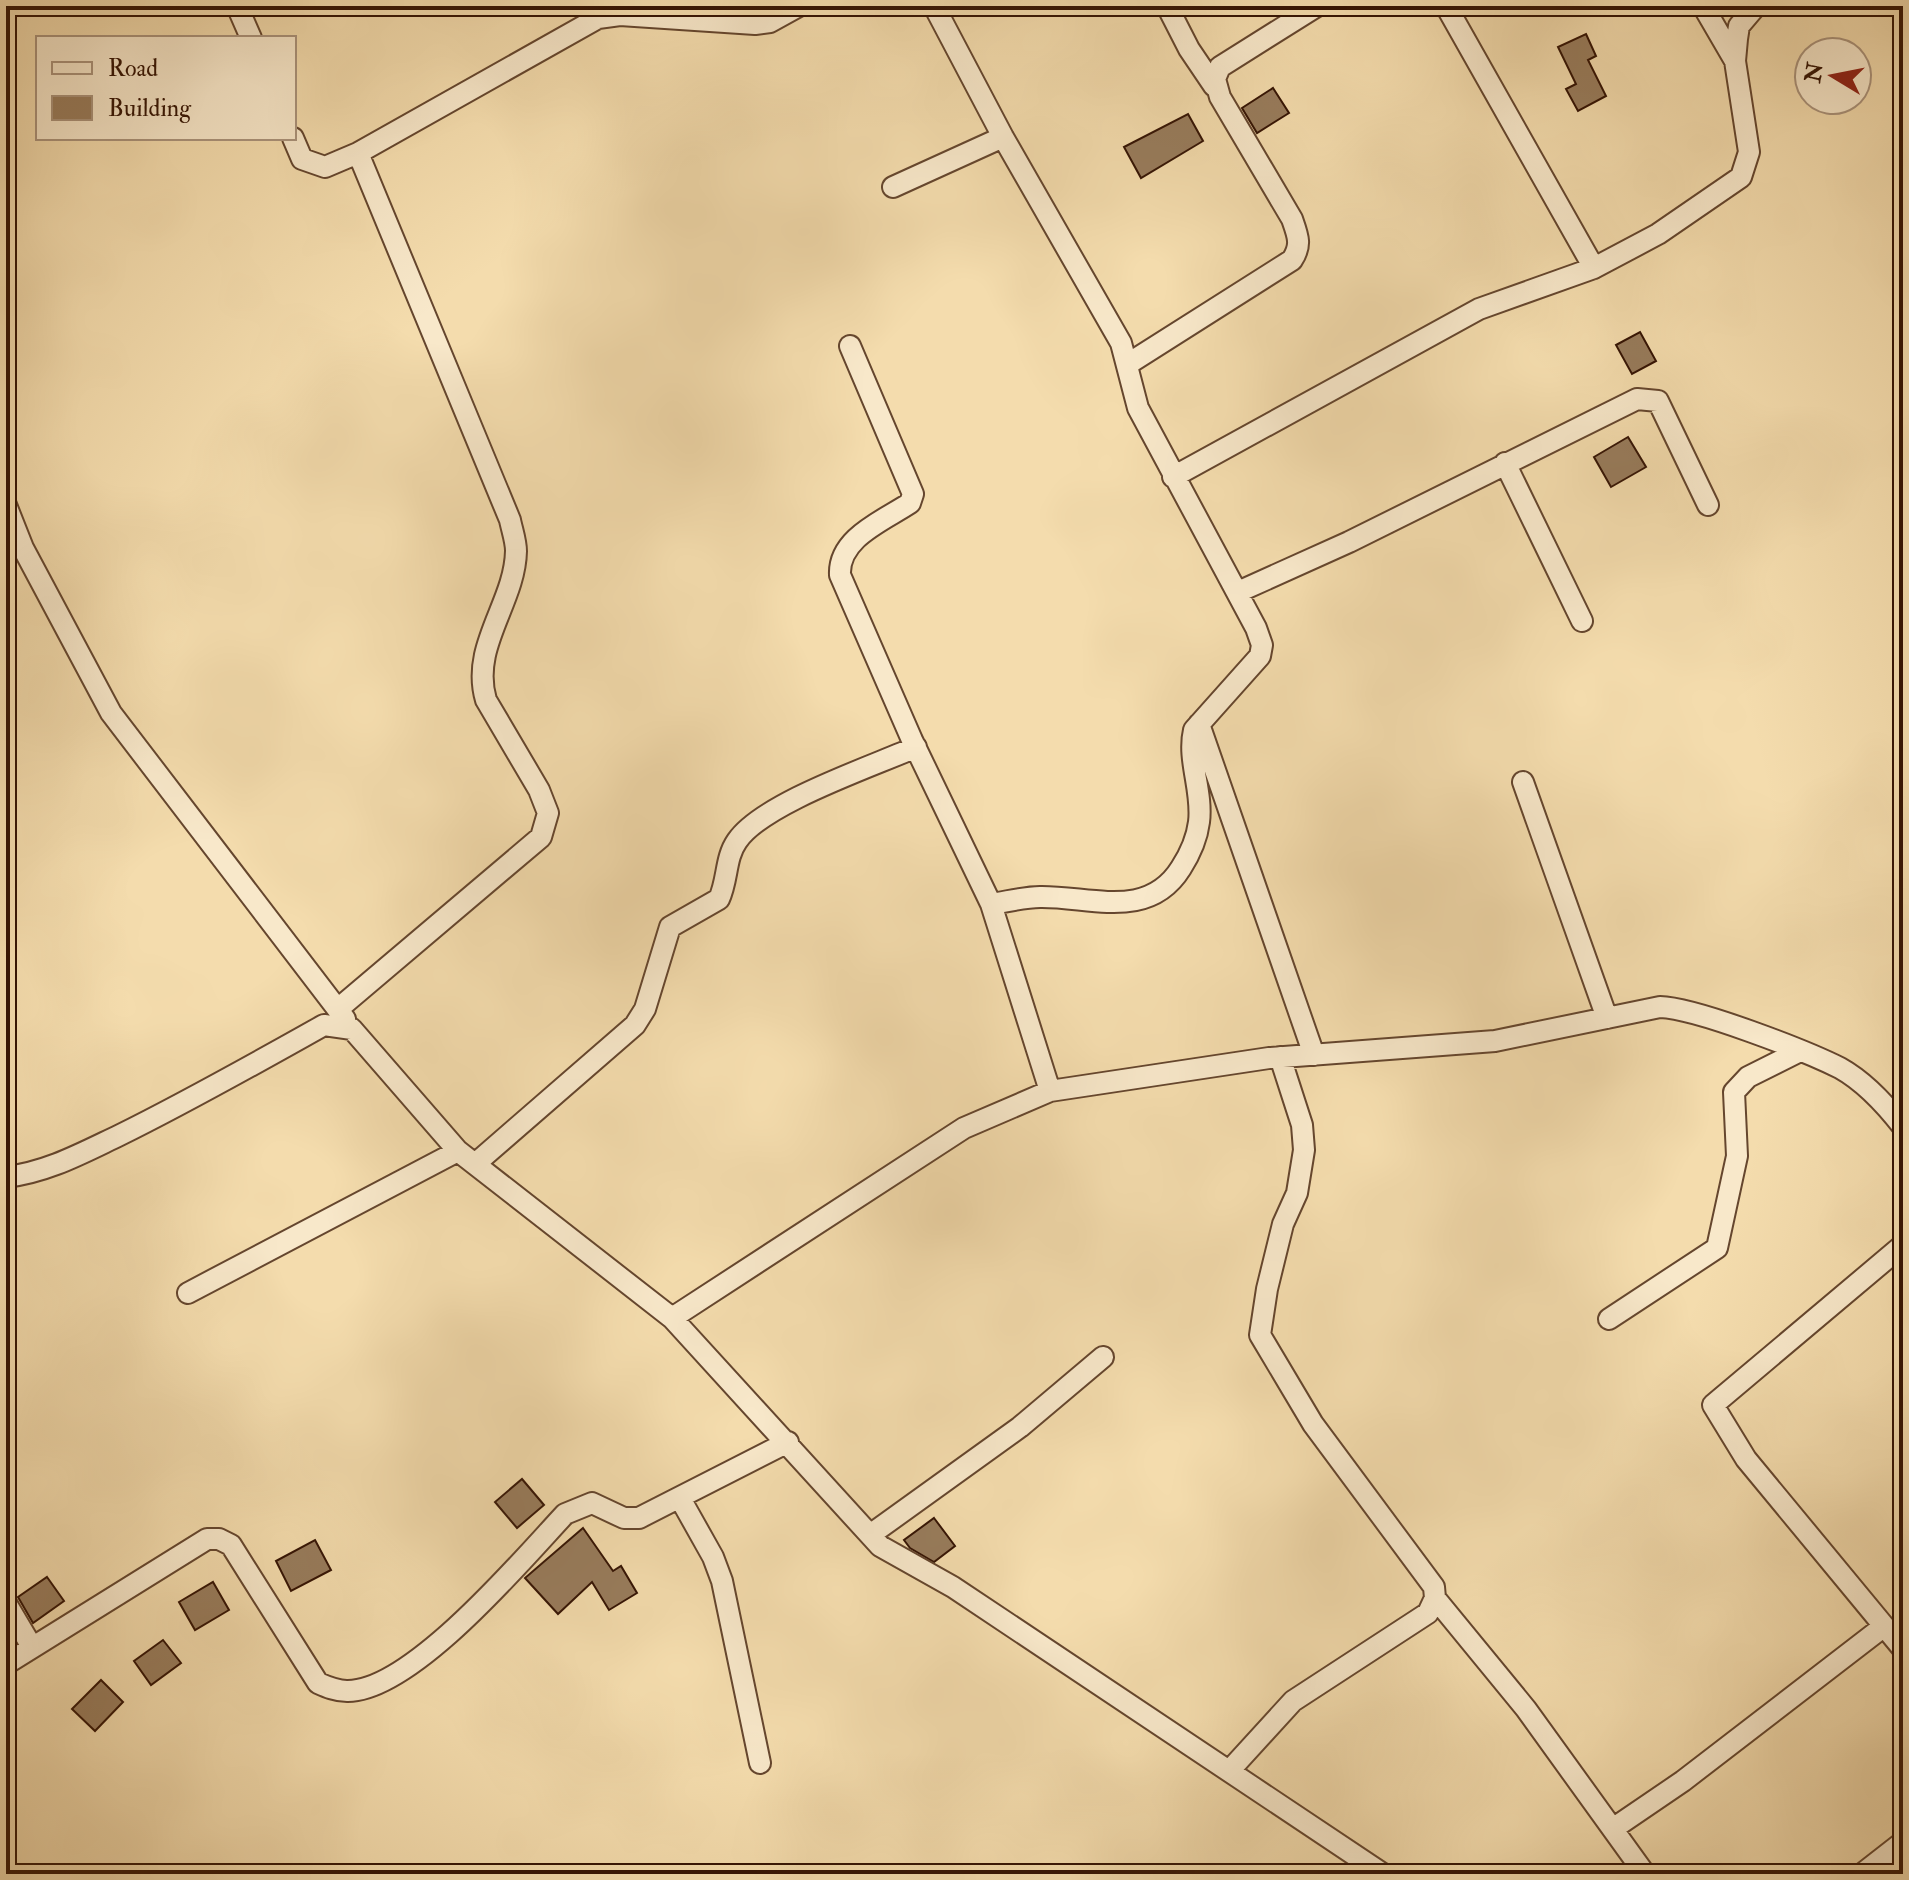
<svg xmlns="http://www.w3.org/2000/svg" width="1909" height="1880" viewBox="0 0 1909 1880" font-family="'IM FELL Double Pica',serif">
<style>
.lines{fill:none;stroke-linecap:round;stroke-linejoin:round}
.stream{stroke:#816347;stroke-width:6}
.building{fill:#987c5c;stroke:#351404;stroke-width:2}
.minor-casing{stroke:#65462e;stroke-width:24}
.minor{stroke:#f8e8ca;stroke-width:20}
</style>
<rect width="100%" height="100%" fill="#f4dcad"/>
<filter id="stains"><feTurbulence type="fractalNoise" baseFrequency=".0025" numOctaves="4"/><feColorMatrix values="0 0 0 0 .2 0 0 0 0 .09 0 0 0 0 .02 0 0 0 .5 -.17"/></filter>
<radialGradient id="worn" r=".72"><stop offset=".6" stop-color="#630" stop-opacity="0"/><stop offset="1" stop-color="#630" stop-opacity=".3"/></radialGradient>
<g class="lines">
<!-- stream -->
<path class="stream" d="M777 1874H813"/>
</g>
<!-- building -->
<path class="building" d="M1586 34 1596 56 1588 60 1606 96 1578 111 1566 89 1576 84 1558 47Z
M1273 88 1289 113 1257 133 1242 108Z
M1188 114 1203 141 1141 178 1124 147Z
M1640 332 1656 361 1632 374 1616 345Z
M1628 437 1646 467 1611 487 1594 457Z
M522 1479 544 1505 517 1528 495 1502Z
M934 1518 955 1546 934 1562 910 1548 904 1540Z
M583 1528 613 1571 621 1566 637 1593 609 1610 592 1582 558 1614 525 1578Z
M315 1540 331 1570 291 1591 276 1561Z
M47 1577 64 1601 33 1623 18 1597Z
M213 1582 229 1610 195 1630 179 1602Z
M163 1640 181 1663 151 1685 134 1661Z
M101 1680 123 1702 95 1731 72 1709Z"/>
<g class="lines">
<!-- minor casing -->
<g class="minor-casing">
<path id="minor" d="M237 6 251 38
M934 6 1003 137 1121 343 1138 408 1256 628 1262 645 1260 656 1194 730C1187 760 1203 791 1199 822 1197 838 1190 854 1181 868 1148 921 1090 896 1040 897 1024 897 1006 902 991 904
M1167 6 1189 49 1214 86
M1446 6 1594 268
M1703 6 1735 61
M293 138 302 159 325 167 358 153 598 18 620 15 755 24 770 22 799 6
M893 187 1003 137
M850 346 913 494 910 503C883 521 838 538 840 575L912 740 991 904 1050 1091
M1128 364 1292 260C1302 245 1298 236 1292 219L1220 97 1215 79 1220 67 1317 6
M1505 463 1582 621
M1173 477 1479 309 1594 268 1658 234 1741 177 1749 152 1735 61 1737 39 1739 26 1756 6
M6 505 23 548 111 713 345 1019
M1238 592 1349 542 1637 399 1658 401 1708 505
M1199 724 1314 1055
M1523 782 1607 1018
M338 1009 541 837 548 813 539 790 486 700C470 646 515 603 516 551 516 541 512 530 510 520L358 153
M475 1164 635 1025 645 1009 670 927 719 899C728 880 725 858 737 841 763 803 871 767 916 747
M6 1177C48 1172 82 1153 120 1135 189 1101 256 1063 324 1025L352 1029 458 1151 672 1318 880 1546 953 1587 1383 1874
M1903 1245 1713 1405 1746 1459 1903 1649
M188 1293 458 1151
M672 1318 964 1128 1050 1091 1269 1058 1495 1041 1660 1007C1696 1008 1806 1051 1840 1068 1865 1082 1886 1105 1903 1127
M1609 1319 1717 1248 1737 1156 1734 1092 1748 1077 1798 1052
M681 1500 713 1557 722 1581 760 1763
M870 1535 1020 1427 1103 1357
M1435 1598 1526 1709 1645 1874
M6 1603 32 1647
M6 1664 207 1539H219L231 1545 318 1683C327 1687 336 1691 347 1691 411 1692 522 1560 565 1514L592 1503 624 1518H639L788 1442
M1230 1770 1293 1701 1428 1613 1435 1598 1434 1587 1313 1424 1260 1335 1267 1289 1283 1224 1297 1193 1304 1150 1302 1125 1280 1057
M1614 1828 1683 1781 1883 1627
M1862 1874 1903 1842"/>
</g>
<!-- minor -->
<use href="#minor" class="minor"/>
</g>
<!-- margin -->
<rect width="1909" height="1880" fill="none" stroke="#f4dcad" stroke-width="32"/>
<rect x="8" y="8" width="1893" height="1864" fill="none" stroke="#351404" stroke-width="4"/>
<rect x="16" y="16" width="1877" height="1848" fill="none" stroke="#351404" stroke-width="2"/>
<!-- legend -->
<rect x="36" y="36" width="260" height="104" fill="#f8e8ca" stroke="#aa937b" stroke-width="2"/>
<rect x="52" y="62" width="40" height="12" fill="#f8e8ca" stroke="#aa937b" stroke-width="2"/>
<text x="108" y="76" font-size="24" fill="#351404">Road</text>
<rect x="52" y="96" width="40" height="24" fill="#987c5c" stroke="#aa937b" stroke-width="2"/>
<text x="108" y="116" font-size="24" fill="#351404">Building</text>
<!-- north arrow -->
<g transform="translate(1833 76) rotate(280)"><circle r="38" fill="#f8e8ca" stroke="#aa937b" stroke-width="2"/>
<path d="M0-6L14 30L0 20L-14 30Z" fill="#8f2418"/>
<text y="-12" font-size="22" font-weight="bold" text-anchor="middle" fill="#351404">N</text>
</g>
<rect width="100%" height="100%" filter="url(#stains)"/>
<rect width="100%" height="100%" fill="url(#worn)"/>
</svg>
